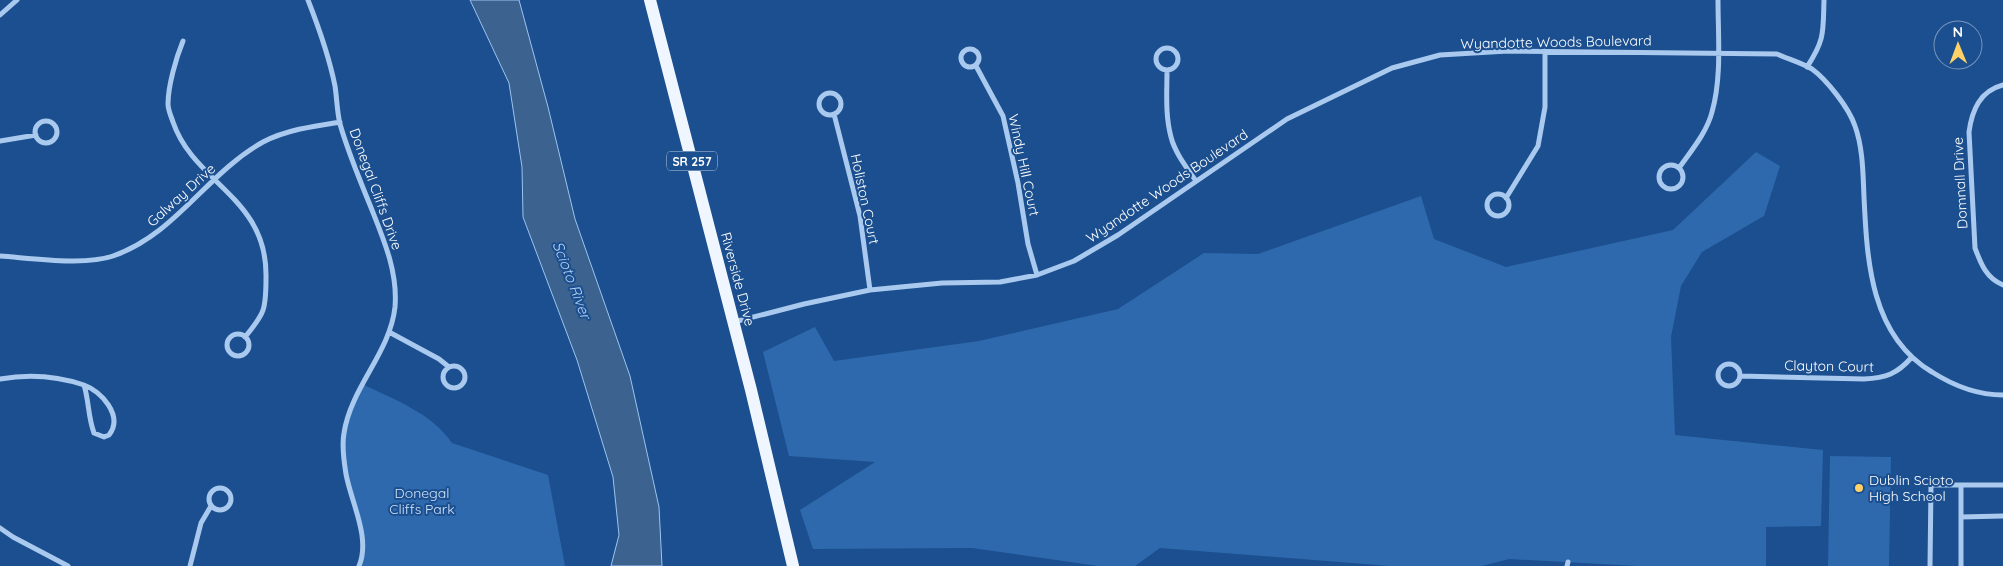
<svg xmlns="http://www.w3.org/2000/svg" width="2003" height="566" viewBox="0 0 2003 566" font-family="Quicksand,sans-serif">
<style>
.green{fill:#2e69ad}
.water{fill:#3c6290;stroke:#9cc4f0}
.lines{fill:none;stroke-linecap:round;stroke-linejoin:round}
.minor{stroke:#a9c9ee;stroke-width:5}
.primary{stroke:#f0f6ff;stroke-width:12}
.poi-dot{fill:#ffd166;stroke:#1b4f8f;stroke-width:2}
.labels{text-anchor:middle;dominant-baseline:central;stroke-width:4;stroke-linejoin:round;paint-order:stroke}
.shield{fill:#1b4f8f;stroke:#bbcadd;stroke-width:1}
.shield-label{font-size:12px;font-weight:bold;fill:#fff}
.street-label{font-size:14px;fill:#fff;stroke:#1b4f8f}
.poi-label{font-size:14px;fill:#fff;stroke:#1b4f8f;text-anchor:start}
.park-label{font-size:14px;fill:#cfe3fa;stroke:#1b4f8f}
.water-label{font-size:15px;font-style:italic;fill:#b5d3f5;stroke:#1b4f8f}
</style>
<rect width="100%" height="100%" fill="#1b4f8f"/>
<!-- green -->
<path class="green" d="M1756 152 1780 166 1764 216 1702 252 1681 286 1671 337 1675 435 1823 450 1821 526 1766 527V566H1637L1509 559 1482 566H1390L1160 548 1135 566H1098L972 548 813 549 800 510 875 462 789 456 763 352 815 327 834 361 979 341 1118 309 1204 253 1258 254 1421 196 1434 239 1506 267 1673 230Z
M362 384C393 399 432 413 452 443L548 475 565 566H361V534L346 473 344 433Z
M1830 456 1891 457 1889 566H1828Z"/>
<!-- water -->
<path class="water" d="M470 0H519L548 107 575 219 630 376 659 507 662 566H611L619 535 613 477 577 360 523 217 522 167 509 83Z"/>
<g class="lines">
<!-- minor -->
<path class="minor" d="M308 0C319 28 329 56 335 86 337 99 337 112 340 124 348 152 359 178 370 205 383 238 398 271 395 307 390 353 351 387 344 433 342 444 344 462 346 474 351 502 371 538 359 566
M0 15 17 0
M183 41C176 58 168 86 168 104 168 110 171 116 173 122 194 184 268 197 266 278 266 309 265 313 245 337
M1156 59a11 11 0 1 1 22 0a11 11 0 1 1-22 0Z
M961 58a9 9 0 1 1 18 0a9 9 0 1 1-18 0Z
M976 66 1003 116 1018 183 1028 244 1037 275
M1807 67C1825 40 1823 32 1824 0
M1167 70C1167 92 1165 115 1171 137 1175 153 1187 168 1196 181
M2003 85C1980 91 1972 110 1969 132L1975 248C1981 264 1986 278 2003 285
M819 104a11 11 0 1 1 22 0a11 11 0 1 1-22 0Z
M834 114 860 216 870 290
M35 132a11 11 0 1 1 22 0a11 11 0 1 1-22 0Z
M0 141 36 135
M1659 177a12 12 0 1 1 24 0a12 12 0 1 1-24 0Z
M1679 168C1691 151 1707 132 1712 112 1722 77 1718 36 1718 0
M1487 205a11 11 0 1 1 22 0a11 11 0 1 1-22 0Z
M1506 198 1538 146 1545 107V51
M0 256C30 258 85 266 113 256 175 235 207 173 263 142 286 130 314 126 340 122
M734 322 804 304 870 290 942 283 1000 282 1037 275 1074 261 1118 235 1287 119 1392 68 1440 55 1508 51 1777 54C1788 59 1802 63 1812 69 1827 80 1849 108 1855 126 1863 148 1863 174 1864 197 1867 262 1871 336 1932 372 1954 386 1977 395 2003 395
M389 332 439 359 449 367
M227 345a11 11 0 1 1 22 0a11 11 0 1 1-22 0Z
M1718 375a11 11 0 1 1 22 0a11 11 0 1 1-22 0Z
M443 377a11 11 0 1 1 22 0a11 11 0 1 1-22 0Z
M1740 376 1864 379C1886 378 1897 374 1912 357
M0 379C28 374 57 376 84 385
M84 385C101 391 124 416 109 435L104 437 94 433C88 417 89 401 84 385Z
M209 499a11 11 0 1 1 22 0a11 11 0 1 1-22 0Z
M1961 517 2003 516
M0 528 13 537 68 566
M190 566 201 523 211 506
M1567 566 1568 562
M1930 566 1931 485H2003
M1961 566V485"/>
<!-- primary -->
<path class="primary" d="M650 0 751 390 793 566"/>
</g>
<!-- markers -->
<circle class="poi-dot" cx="1859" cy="488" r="5"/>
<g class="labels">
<!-- shield labels -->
<rect class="shield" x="667" y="151.5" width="50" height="19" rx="4"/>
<g class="shield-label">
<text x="692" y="161">SR 257</text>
</g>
<!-- street labels -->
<g class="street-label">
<text transform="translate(1556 42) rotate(-1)">Wyandotte Woods Boulevard</text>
<text transform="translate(1024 165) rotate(78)">Windy Hill Court</text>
<text transform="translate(1960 183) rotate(-93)">Domnall Drive</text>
<text transform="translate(1167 186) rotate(-34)">Wyandotte Woods Boulevard</text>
<text transform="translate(376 189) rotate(70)">Donegal Cliffs Drive</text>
<text transform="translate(181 195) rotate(-42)">Galway Drive</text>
<text transform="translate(865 199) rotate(78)">Holiston Court</text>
<text transform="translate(738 279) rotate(75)">Riverside Drive</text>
<text transform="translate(1829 366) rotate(1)">Clayton Court</text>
</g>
<!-- poi labels -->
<g class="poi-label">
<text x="1869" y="480">Dublin Scioto<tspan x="1869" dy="16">High School</tspan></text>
</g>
<!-- park labels -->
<g class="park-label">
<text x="422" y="493">Donegal<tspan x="422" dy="16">Cliffs Park</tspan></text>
</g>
<!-- water labels -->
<g class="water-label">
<text transform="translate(572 280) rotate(69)">Scioto River</text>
</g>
</g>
<!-- north arrow -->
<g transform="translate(1958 45) rotate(359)"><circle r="24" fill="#1b4f8f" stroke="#7695bc"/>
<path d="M0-4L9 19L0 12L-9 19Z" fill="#ffd166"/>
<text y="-8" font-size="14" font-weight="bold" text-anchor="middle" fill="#ffffff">N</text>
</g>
</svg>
